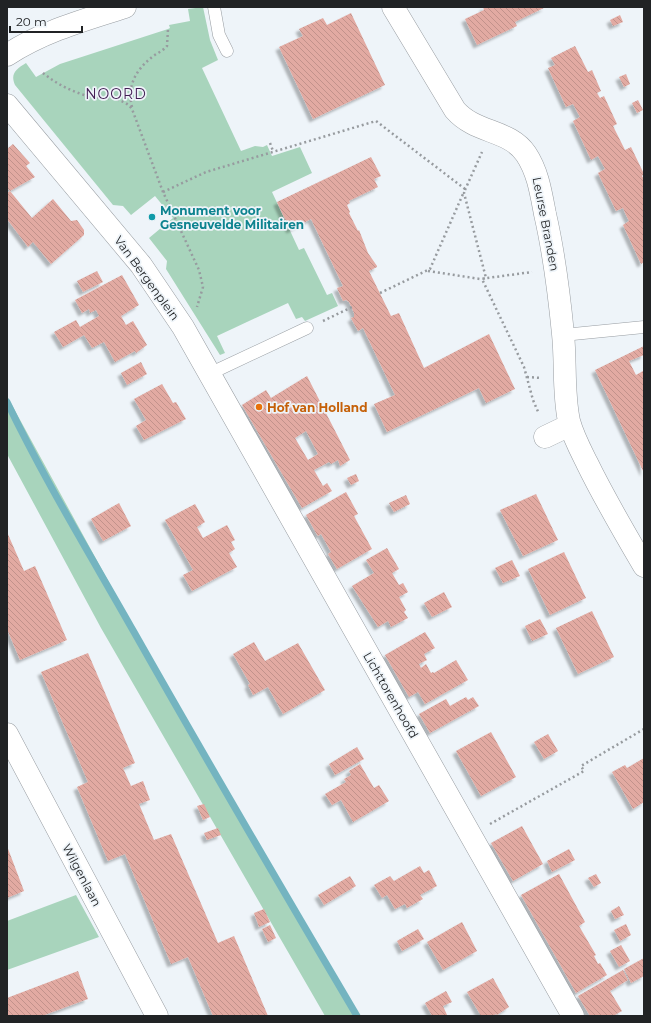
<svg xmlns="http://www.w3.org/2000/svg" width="651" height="1023" viewBox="0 0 651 1023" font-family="Montserrat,sans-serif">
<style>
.grass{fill:#a8d4bc}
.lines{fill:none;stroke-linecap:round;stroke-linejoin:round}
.stream{stroke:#74b4c0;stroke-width:7}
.building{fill:url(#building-back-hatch);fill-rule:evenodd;filter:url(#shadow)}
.lane-casing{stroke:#989da2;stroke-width:13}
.street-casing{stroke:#989da2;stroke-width:23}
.secondary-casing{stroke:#989da2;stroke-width:23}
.path{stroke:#979b9f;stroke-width:2.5;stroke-dasharray:2 3;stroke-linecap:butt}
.lane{stroke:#fff;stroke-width:12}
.street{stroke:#fff;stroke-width:22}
.secondary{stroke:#fff;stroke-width:22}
.culture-dot{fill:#0f9aa8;stroke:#eef4f9;stroke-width:1.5}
.food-dot{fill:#e8710a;stroke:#eef4f9;stroke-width:1.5}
.labels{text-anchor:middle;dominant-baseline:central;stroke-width:3.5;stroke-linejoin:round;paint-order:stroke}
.culture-label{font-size:12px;font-weight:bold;fill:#0d838f;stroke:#eef4f9;text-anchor:start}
.street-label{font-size:12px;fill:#212325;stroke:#eef4f9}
.food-label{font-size:12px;font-weight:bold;fill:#c56008;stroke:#eef4f9;text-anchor:start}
.quarter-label{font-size:14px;letter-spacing:1px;fill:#421d54;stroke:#eef4f9}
</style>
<defs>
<pattern id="building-back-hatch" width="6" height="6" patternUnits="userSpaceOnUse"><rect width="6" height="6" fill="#e2aaa2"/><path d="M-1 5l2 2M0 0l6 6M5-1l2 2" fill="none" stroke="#c2928b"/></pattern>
<filter id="shadow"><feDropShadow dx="-3.5" dy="3.5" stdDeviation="1" flood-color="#0004"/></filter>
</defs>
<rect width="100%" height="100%" fill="#eef4f9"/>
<!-- grass -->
<path class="grass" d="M203 7 210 40 218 60 202 68 241 151 255 146 263 147 267 145 272 156 300 147 312 173 272 192 299 250 304 248 327 295 332 293 338 306 305 321 302 317 296 319 288 303 217 336 225 353 220 355 166 269 167 261 149 238 173 218 155 196 131 215 123 206 113 205 15 85C10 74 16 69 26 63L36 77 60 64 168 29 170 28 169 25 190 21 188 9Z
M7 396 170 694 355 1016H325L101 628 7 454Z
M76 895 99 937 7 970V921Z"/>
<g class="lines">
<!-- stream -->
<path class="stream" d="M7 402C45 481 91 556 134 632 207 761 282 889 357 1016"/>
</g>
<!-- building -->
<path class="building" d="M483 7H546L515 22 517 26 477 45 465 19 484 10Z
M351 13 385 85 313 119 279 47 303 36 299 29 301 28 323 18 327 25Z
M620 15 623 22 613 26 610 20Z
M575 46 588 72 592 70 601 91 597 93 600 98 604 96 617 124 613 126 625 150 631 147 644 174 642 176 644 179V262L641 264 623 225 629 221 626 215 623 208 616 211 598 173 605 169 598 156 591 160 573 121 580 117 573 104 566 107 548 68 555 65 551 58Z
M626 74 630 84 624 87 619 77Z
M638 100 643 110 637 113 632 103Z
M13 144 30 163 26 166 35 177 10 191 7 188V149Z
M371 157 381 176 374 179 378 187 349 201 350 203 347 205 350 212 349 213 358 231 359 230 368 253 377 266V267L369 271 391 316 399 313 424 368 489 334 515 389 486 403 479 388 387 432 374 404 395 395 363 328 358 331 352 320 351 318 354 317V313L349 302 346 300 343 301 337 288 343 286 311 219 290 230 277 202Z
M10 191 32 218 53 199 71 221 77 220 84 230V235L51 264 33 242 28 247 7 219V193Z
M97 271 103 282 83 292 77 281Z
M122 275 139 305 121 316 126 325 133 321 147 345 136 353 135 351 115 362 104 342 92 348 84 335 63 347 54 332 76 320 80 327 99 316 96 310 90 313 89 309 82 313 75 300Z
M644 346V355L629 361 636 375 643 371 644 373V473L595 370Z
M141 362 147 374 127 385 121 373Z
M307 376 350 460 340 466 338 460 331 464 329 462 314 470 323 486 327 483 332 491 302 508 242 405 266 390 271 398ZM306 431 318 454 308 460 295 438Z
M162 384 173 403 176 402 186 419 144 440 136 426 146 420 134 399Z
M356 474 359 481 351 485 347 478Z
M346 492 358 514 354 516 372 549 337 569 328 554 331 552 321 534 318 536 316 533 306 515Z
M536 494 558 540 523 556 500 510Z
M406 495 410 504 394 512 389 503Z
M119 503 131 526 103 541 91 519Z
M195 504 205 522 197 527 203 538 227 525 235 540 231 542 235 549 229 553 237 567 192 591 183 575 193 570 165 520Z
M7 532 24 571 35 566 67 640 20 660 7 629Z
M387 548 399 569 392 573 399 585 403 583 408 592 399 597 406 610 404 612 408 618 391 627 388 621 378 627 352 586 374 573 366 560Z
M564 552 586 598 550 615 528 569Z
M512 560 520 576 503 583 495 568Z
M444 592 452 607 432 617 424 603Z
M592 611 614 657 578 674 556 628Z
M540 619 548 634 532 641 525 626Z
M425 632 435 648 424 654 427 660 419 664 421 668 426 664 431 673 433 672 434 673 456 660 468 680 425 704 418 692 409 697 385 655Z
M254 642 265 661 298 643 325 690 283 714 268 687 253 695 248 685 250 684 233 654Z
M88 653 135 763 123 768 131 786 143 781 150 800 139 804 154 840 171 834 218 943 234 936 268 1016H213L188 957 171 964 125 854 108 861 77 787 88 782 41 672Z
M466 697 468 700 473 697 479 706 430 733 419 714 446 699 450 706Z
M491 732 516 777 481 796 456 751Z
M548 734 558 751 544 759 534 742Z
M357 747 364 759 335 775 329 764Z
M644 758V802L633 809 612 772 625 765 627 768Z
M360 764 374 788 379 785 389 801 353 822 341 800 332 805 325 794 346 782 344 779 351 775 349 771Z
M204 804 210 817 203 820 197 806Z
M522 826 543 864 513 881 491 843Z
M218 828 221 835 207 840 204 833Z
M7 846 24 891 7 898Z
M569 849 575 860 552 872 547 861Z
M420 866 424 873 429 870 437 886 420 895 423 899 407 908 405 904 395 909 387 895 382 898 374 885 390 876 394 881Z
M559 874 585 922 579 926 596 955 594 956 598 964 600 963 607 975 576 993 521 895Z
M596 874 601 883 594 887 588 878Z
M350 876 356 886 324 905 318 895Z
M619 906 624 915 615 919 611 911Z
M264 909 270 922 259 927 254 913Z
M462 922 477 951 443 970 427 942Z
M626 924 631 935 620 941 614 930Z
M270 925 276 938 268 942 262 929Z
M418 929 424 939 402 951 397 941Z
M621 945 630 961 619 967 610 951Z
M644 958V976L631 983 624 969Z
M623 970 628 980 610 991 622 1011 613 1016H590L578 996Z
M78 971 88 999 42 1016H7V998Z
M493 978 509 1007 497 1015 496 1014 492 1016H481L467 992Z
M446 991 452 1002 443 1006 447 1015 432 1016 425 1003Z"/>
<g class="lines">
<!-- lane casing -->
<g class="lane-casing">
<path id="lane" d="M214 7 219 35 227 51
M563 335 644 327
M209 374 307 328"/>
</g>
<!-- street casing -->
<g class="street-casing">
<path id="street" d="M393 7 455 110C476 134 509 129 526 154 538 172 541 193 545 214 554 253 559 293 563 334 566 362 563 393 569 421 573 436 580 449 587 463 604 498 624 532 644 566
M7 55C44 31 84 20 125 7
M545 437 570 425
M7 734 157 1016"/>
</g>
<!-- secondary casing -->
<g class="secondary-casing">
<path id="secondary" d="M7 105 141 265 183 327 573 1016"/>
</g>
<!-- path -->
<path class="path" d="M43 73C55 83 69 90 84 95 99 100 121 94 132 109L163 192 199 270 203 287 197 307
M132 107C127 86 135 71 152 57 157 53 163 51 167 46L168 29
M270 143 273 151
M465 190 482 152
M163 192 206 172 376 121 465 189 464 193 486 278 482 279 524 367 533 400 539 414
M428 271 480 279 532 272
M380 293 430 269 463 194
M323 321 352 307
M527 377 541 378
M490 824 584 771 581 766 644 729"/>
<!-- lane -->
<use href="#lane" class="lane"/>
<!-- street -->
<use href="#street" class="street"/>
<!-- secondary -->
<use href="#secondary" class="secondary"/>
</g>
<!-- markers -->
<circle class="culture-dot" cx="152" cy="217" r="4"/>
<circle class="food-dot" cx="259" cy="407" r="4"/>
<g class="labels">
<!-- culture labels -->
<g class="culture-label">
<text x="160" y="210">Monument voor<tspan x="160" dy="14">Gesneuvelde Militairen</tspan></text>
</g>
<!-- street labels -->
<g class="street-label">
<text transform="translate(546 224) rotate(79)">Leurse Branden</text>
<text transform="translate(147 278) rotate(54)">Van Bergenplein</text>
<text transform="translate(391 695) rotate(60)">Lichttorenhoofd</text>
<text transform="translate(82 875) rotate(62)">Wilgenlaan</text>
</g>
<!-- food labels -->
<g class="food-label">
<text x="267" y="407">Hof van Holland</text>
</g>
<!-- quarter labels -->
<g class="quarter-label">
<text x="116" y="94">NOORD</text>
</g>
</g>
<!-- border -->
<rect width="651" height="1023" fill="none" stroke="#212325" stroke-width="16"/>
<!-- scale -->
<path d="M10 26v6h72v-6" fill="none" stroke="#212325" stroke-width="2"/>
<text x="16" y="26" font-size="12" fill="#212325" stroke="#eef4f9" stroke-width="3" paint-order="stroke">20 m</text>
</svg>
